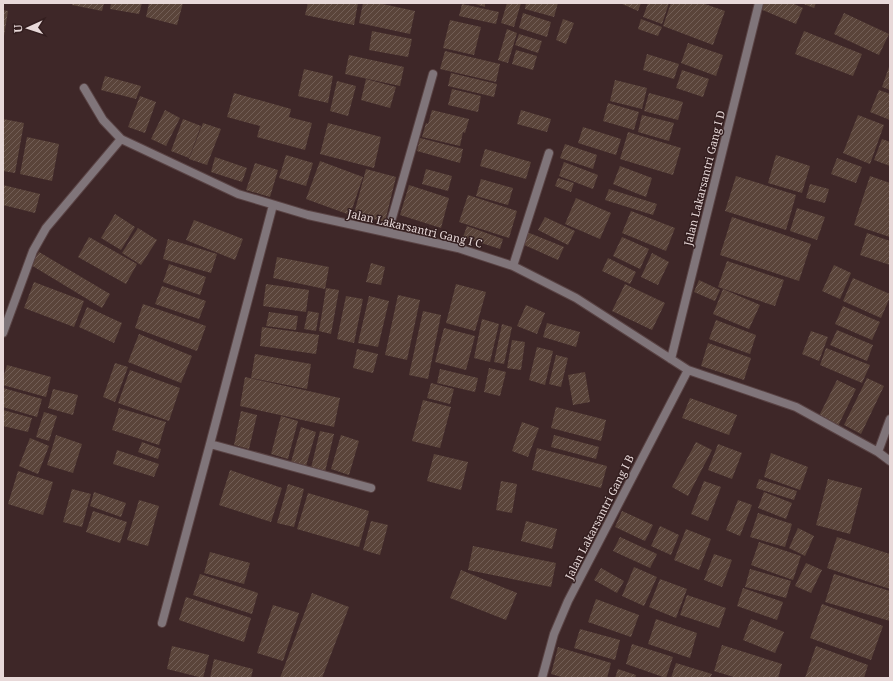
<svg xmlns="http://www.w3.org/2000/svg" width="893" height="681" viewBox="0 0 893 681" font-family="'Noto Serif',serif">
<style>
.building{fill:url(#building-hatch)}
.lines{fill:none;stroke-linecap:round;stroke-linejoin:round}
.lane-casing{stroke:#594344;stroke-width:10}
.street-casing{stroke:#594344;stroke-width:10}
.lane{stroke:#80757a;stroke-width:8}
.street{stroke:#80757a;stroke-width:8}
.labels{text-anchor:middle;dominant-baseline:central;stroke-width:3;stroke-linejoin:round;paint-order:stroke}
.street-label{font-size:11px;fill:#e8d9d9;stroke:#331e1f}
</style>
<defs>
<pattern id="building-hatch" width="6" height="6" patternUnits="userSpaceOnUse"><rect width="6" height="6" fill="#5a443a"/><path d="M-1 1l2-2M0 6l6-6M5 7l2-2" fill="none" stroke="#725e56"/></pattern>
</defs>
<rect width="100%" height="100%" fill="#3e2728"/>
<!-- building -->
<path class="building" d="M72 3H104L102 11 72 5Z
M111 3H142L139 14 110 9Z
M149 3H183L177 25 146 17Z
M308 3H358L354 25 305 15Z
M363 3H378L415 11 410 34 359 23Z
M472 3H485V7Z
M507 3H521L514 27 501 23Z
M526 3H558L554 17 525 9Z
M620 3H641L638 11Z
M648 3H669L662 24 643 17Z
M671 3H702L725 11 713 45 663 26Z
M760 3H792L803 8 796 24 758 8Z
M801 3H816L814 8Z
M462 4 499 12 496 24 459 16Z
M3 10 8 11 4 36H3Z
M523 13 551 22 547 37 519 28Z
M844 13 889 34 879 55 834 34Z
M563 19 574 23 566 44 556 40Z
M641 19 662 27 658 36 638 29Z
M450 20 481 27 474 55 443 48Z
M507 29 517 33 508 63 498 60Z
M372 31 412 39 408 57 369 50Z
M804 31 862 54 853 76 795 54Z
M519 34 542 41 538 53 515 45Z
M688 43 723 55 716 76 681 63Z
M516 50 537 56 533 70 512 64Z
M445 51 500 64 496 82 440 69Z
M647 54 679 64 674 79 643 70Z
M349 55 404 67 400 86 345 74Z
M890 64V90L882 87Z
M304 69 333 76 328 103 298 96Z
M682 70 709 79 703 97 676 88Z
M451 73 497 84 494 97 448 86Z
M105 76 141 86 136 99 101 90Z
M366 79 396 87 390 108 361 100Z
M615 80 647 88 642 109 610 101Z
M337 81 356 86 348 116 330 111Z
M452 89 481 96 478 112 448 105Z
M879 90 890 94V120L870 112Z
M234 93 291 109 289 117 312 123 305 150 257 137 260 126 227 117Z
M649 93 683 102 678 120 644 111Z
M140 96 156 102 145 133 128 127Z
M608 103 639 112 634 130 603 121Z
M165 110 180 118 166 146 151 139Z
M432 110 469 119 465 133 463 132 460 146 422 137 426 123 428 124Z
M521 110 551 119 547 132 517 124Z
M642 115 674 123 669 141 638 132Z
M858 115 884 125 870 164 843 153Z
M3 119 24 123 15 173 3 171Z
M183 119 201 126 189 158 171 151Z
M203 123 221 129 207 165 189 159Z
M328 123 381 137 374 168 320 154Z
M583 127 621 139 616 155 578 143Z
M628 132 681 148 673 175 620 159Z
M27 137 59 144 52 181 20 174Z
M420 138 463 149 460 163 417 151Z
M882 139 890 142V166L874 160Z
M565 144 597 155 593 169 560 158Z
M485 149 531 162 526 179 480 166Z
M286 155 313 163 306 186 279 178Z
M776 155 810 166 802 193 768 183Z
M215 157 247 168 242 182 211 172Z
M837 158 862 167 856 183 831 174Z
M320 161 363 177 350 215 306 199Z
M564 162 598 175 593 189 559 176Z
M255 163 278 170 270 197 246 190Z
M620 166 652 178 646 197 613 184Z
M366 169 396 177 385 222 354 214Z
M426 169 452 176 448 191 422 184Z
M736 176 796 195 786 230 725 211Z
M870 176 890 183V237L854 225Z
M558 178 574 183 571 192 555 186Z
M481 179 513 188 508 205 476 196Z
M810 184 829 189 825 203 806 198Z
M3 185 40 194 35 213 3 205Z
M409 185 449 198 441 228 400 215Z
M609 189 657 204 653 215 605 200Z
M468 195 517 211 509 238 459 222Z
M576 198 611 213 600 239 565 224Z
M797 208 825 217 817 240 790 231Z
M631 211 675 228 666 251 622 233Z
M115 214 135 227 121 250 101 238Z
M545 217 575 231 568 245 538 230Z
M732 217 811 244 799 281 720 255Z
M194 220 243 239 235 260 186 240Z
M467 226 503 239 500 249 463 237Z
M138 228 157 240 141 265 122 253Z
M527 232 564 247 558 260 522 244Z
M867 233 890 241V265L860 255Z
M89 237 137 264 126 284 78 257Z
M622 237 649 249 640 269 613 256Z
M168 239 217 254 211 273 163 259Z
M39 252 110 294 102 308 31 265Z
M652 253 669 262 658 285 641 277Z
M277 257 329 267 325 289 273 278Z
M608 258 636 272 630 284 602 271Z
M727 261 784 280 775 306 718 287Z
M371 263 385 267 381 285 366 282Z
M169 264 206 277 200 295 163 282Z
M834 265 851 273 840 299 822 291Z
M853 278 890 294V297L881 318 843 301Z
M699 280 720 290 715 301 694 292Z
M34 282 84 301 74 327 24 308Z
M266 284 309 290 306 312 263 306Z
M456 284 486 292 475 331 446 323Z
M625 284 665 303 652 330 612 311Z
M162 286 206 301 199 319 155 304Z
M326 288 339 290 331 334 319 331Z
M723 289 760 305 749 329 713 314Z
M398 295 420 300 407 360 385 355Z
M346 296 363 299 354 343 337 339Z
M369 296 389 301 378 347 358 343Z
M143 304 206 326 197 351 135 328Z
M526 305 545 313 537 334 517 326Z
M843 306 880 322 872 340 835 324Z
M87 307 122 323 114 343 79 327Z
M308 311 319 313 316 331 304 329Z
M423 311 441 315 428 379 409 375Z
M269 312 298 316 296 330 266 326Z
M482 319 499 324 490 362 474 358Z
M716 320 756 335 750 354 709 339Z
M547 323 580 332 576 347 543 337Z
M502 324 512 327 504 364 494 362Z
M262 327 319 335 316 354 260 346Z
M444 328 475 336 466 370 435 362Z
M837 330 873 345 867 361 830 345Z
M811 331 828 337 819 361 802 354Z
M139 334 192 356 181 383 128 362Z
M512 340 525 342 521 370 507 368Z
M708 343 751 358 744 380 701 366Z
M537 347 553 351 545 385 529 380Z
M826 348 870 365 862 383 820 365Z
M357 349 378 354 373 373 353 368Z
M255 354 311 364 307 389 251 378Z
M556 355 568 358 561 387 549 384Z
M115 363 128 367 115 402 103 397Z
M7 365 51 377 46 397 3 385V378Z
M489 368 506 372 500 396 484 392Z
M440 369 478 378 475 392 437 383Z
M130 370 180 388 169 421 118 403Z
M585 372 590 402 573 405 568 375Z
M245 377 340 398 334 427 240 406Z
M867 378 884 386 861 434 844 425Z
M837 380 856 389 838 426 819 416Z
M431 383 454 389 450 404 427 398Z
M3 388 42 399 37 417 3 407Z
M53 389 78 395 73 415 48 408Z
M690 398 737 415 729 435 682 418Z
M423 400 451 407 440 448 412 441Z
M556 407 606 420 601 441 551 428Z
M119 408 166 422 159 445 112 430Z
M3 410 32 418 28 432 3 426Z
M241 411 257 415 249 449 234 445Z
M44 412 57 416 49 441 36 437Z
M281 416 298 421 288 459 271 454Z
M522 422 539 428 528 457 512 451Z
M301 427 316 432 306 466 291 462Z
M320 431 334 434 325 472 311 468Z
M56 435 82 444 73 473 47 465Z
M341 435 359 441 349 475 331 469Z
M554 435 599 447 596 459 551 447Z
M30 438 49 446 38 474 19 466Z
M142 442 161 449 158 459 138 452Z
M696 442 712 450 688 496 672 487Z
M718 444 742 453 732 479 708 470Z
M537 448 607 466 601 488 532 470Z
M117 450 159 464 154 477 113 464Z
M771 453 808 467 800 490 764 477Z
M434 454 468 462 461 490 427 481Z
M230 470 282 488 271 522 219 505Z
M18 471 53 482 43 515 8 504Z
M759 479 797 491 794 500 756 488Z
M828 479 862 488 850 534 816 525Z
M501 481 517 484 512 513 496 510Z
M704 481 721 487 708 521 691 514Z
M288 484 304 489 294 527 277 523Z
M72 489 91 494 82 527 63 522Z
M94 492 126 503 121 517 90 506Z
M764 492 792 503 786 519 758 508Z
M308 493 369 511 359 547 297 529Z
M139 500 159 506 148 546 127 540Z
M738 500 752 505 740 536 726 530Z
M93 511 127 522 120 543 86 532Z
M622 511 653 525 645 541 615 527Z
M758 513 792 524 785 547 750 537Z
M371 521 388 525 380 555 363 550Z
M526 521 557 529 552 549 521 541Z
M660 526 679 535 671 555 651 546Z
M798 528 814 536 805 556 789 548Z
M686 529 711 539 699 570 674 560Z
M620 537 657 554 650 568 613 551Z
M837 537 890 554V589L827 568Z
M759 542 801 556 793 580 751 565Z
M473 546 556 563 551 587 468 570Z
M210 552 250 563 244 584 204 573Z
M714 554 732 560 722 587 704 580Z
M806 563 822 570 811 593 795 586Z
M634 567 657 577 644 606 622 596Z
M601 568 624 581 617 593 594 580Z
M750 569 791 581 786 598 745 587Z
M461 570 517 593 506 620 450 598Z
M200 574 258 593 252 614 193 595Z
M834 574 890 591V621L825 602Z
M660 579 687 589 676 618 649 607Z
M743 588 783 602 777 620 737 606Z
M312 593 349 607 322 678H280Z
M687 595 726 608 719 628 680 615Z
M186 597 251 618 244 642 179 620Z
M596 599 639 615 631 637 588 622Z
M822 604 883 626 871 660 810 638Z
M273 605 299 613 283 661 257 653Z
M656 619 697 633 690 658 648 644Z
M751 619 784 632 775 653 743 640Z
M580 629 620 640 615 660 574 648Z
M632 644 673 657 666 678 626 664Z
M722 645 782 664 778 678H737L714 671Z
M172 646 209 655 203 678 167 669Z
M816 646 868 665 864 678H805Z
M558 647 611 663 607 678H565L551 674Z
M214 659 253 669 251 678H210Z
M676 663 712 674 710 678H671Z
M618 669 636 675 635 678H615Z"/>
<g class="lines">
<!-- lane casing -->
<g class="lane-casing">
<path id="lane" d="M388 232 433 74"/>
</g>
<!-- street casing -->
<g class="street-casing">
<path id="street" d="M84 88 103 120 121 139 238 194 308 215 458 248 513 266 576 298 688 370 796 407 878 452 890 461
M513 266 549 153
M3 333 33 251 46 228 121 139
M671 359 759 3
M210 444 371 488
M878 452 890 419
M162 623 210 444 273 205
M542 678 554 634 568 601 688 370"/>
</g>
<!-- lane -->
<use href="#lane" class="lane"/>
<!-- street -->
<use href="#street" class="street"/>
</g>
<g class="labels">
<!-- street labels -->
<g class="street-label">
<text transform="translate(704 178) rotate(-76)">Jalan Lakarsantri Gang I D</text>
<text transform="translate(415 228) rotate(13)">Jalan Lakarsantri Gang I C</text>
<text transform="translate(599 517) rotate(-63)">Jalan Lakarsantri Gang I B</text>
</g>
</g>
<!-- border -->
<rect width="893" height="681" fill="none" stroke="#e8d9d9" stroke-width="8"/>
<!-- north arrow -->
<g transform="translate(28 28) rotate(267)" stroke="#331e1f" stroke-width="3" paint-order="stroke">
<path d="M0-3L7 15L0 10L-7 15Z" fill="#e8d9d9"/>
<text y="-6" font-size="11" font-weight="bold" text-anchor="middle" fill="#e8d9d9">U</text>
</g>
</svg>
